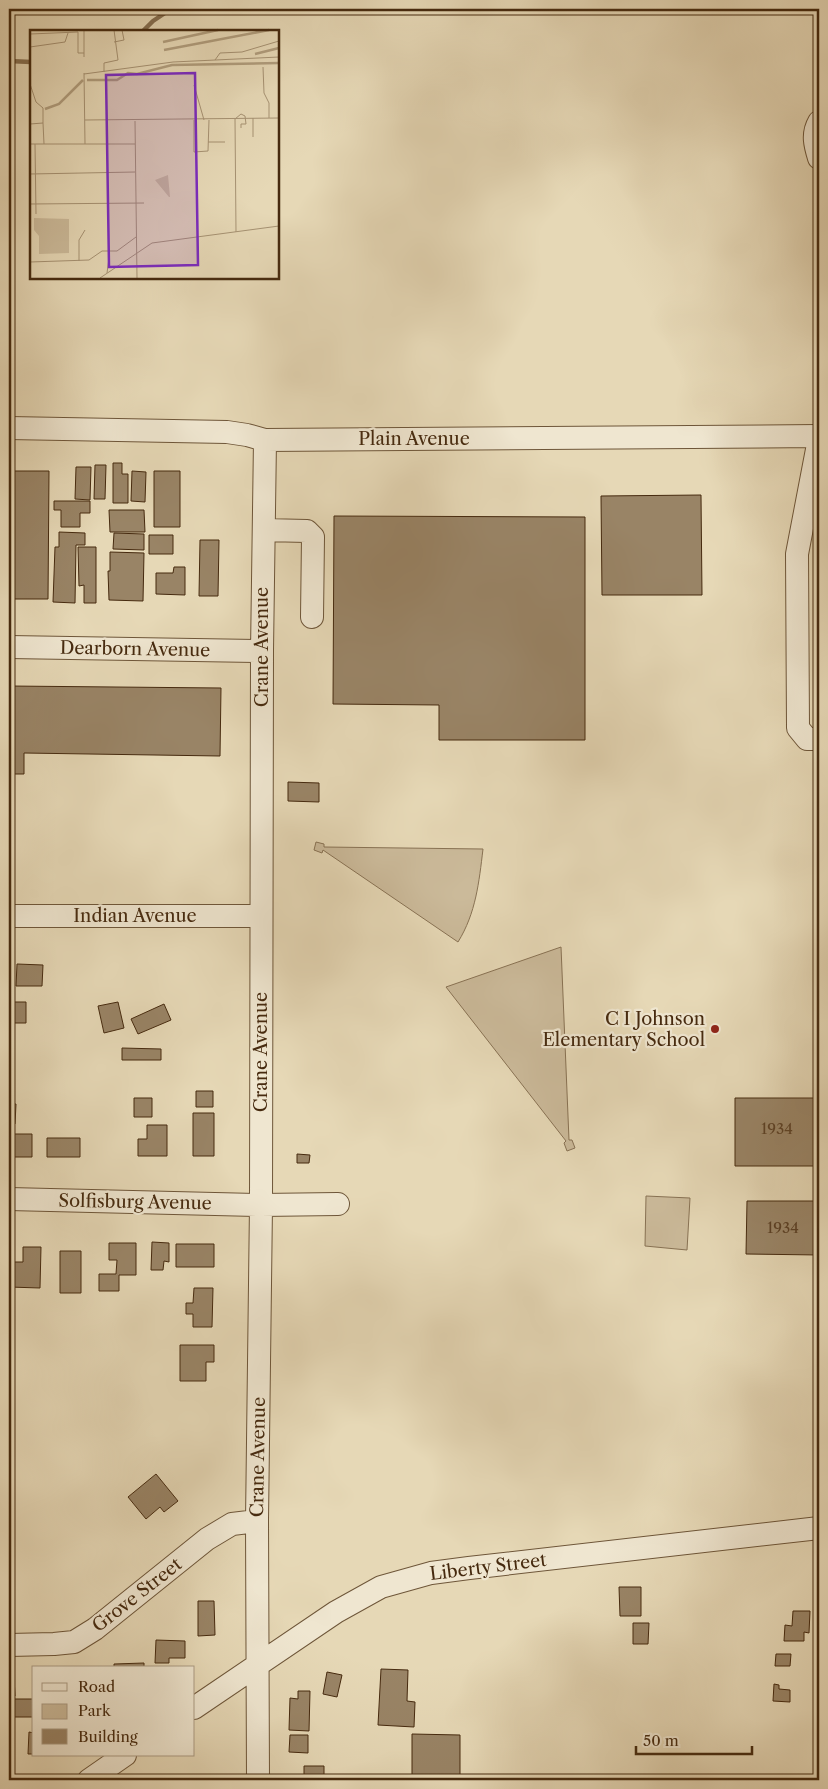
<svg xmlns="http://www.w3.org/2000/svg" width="828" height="1789" viewBox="0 0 828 1789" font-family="'Libre Caslon Text',serif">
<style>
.green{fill:#cbba9a;stroke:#887254}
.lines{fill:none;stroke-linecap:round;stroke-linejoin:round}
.stream{stroke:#866f51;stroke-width:4.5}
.building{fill:#998466;stroke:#462a0f}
.minor-casing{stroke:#6e5639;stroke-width:24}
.minor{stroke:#efe6d0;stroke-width:22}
.poi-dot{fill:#8f2418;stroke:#efe6d0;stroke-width:2}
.labels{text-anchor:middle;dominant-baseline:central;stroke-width:4.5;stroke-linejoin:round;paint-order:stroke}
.number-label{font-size:15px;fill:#5b4025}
.street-label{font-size:18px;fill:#462a0f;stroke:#efe6d0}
.poi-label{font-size:18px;fill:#462a0f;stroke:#efe6d0;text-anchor:end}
.inset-river{fill:none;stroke:#b09d7d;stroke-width:2.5}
.inset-road{fill:none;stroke:#a69273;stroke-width:1}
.view{fill:#7b2cbf;fill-opacity:0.15;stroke:#7b2cbf;stroke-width:2.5}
.inset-edge{fill:none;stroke:#462a0f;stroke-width:2.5}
</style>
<rect width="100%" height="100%" fill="#e6d8b6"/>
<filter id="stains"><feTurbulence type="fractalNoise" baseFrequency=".004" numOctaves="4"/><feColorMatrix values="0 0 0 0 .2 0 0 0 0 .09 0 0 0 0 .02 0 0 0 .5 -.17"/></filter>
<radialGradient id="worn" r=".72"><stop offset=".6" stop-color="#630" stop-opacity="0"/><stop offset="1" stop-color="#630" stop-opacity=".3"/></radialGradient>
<!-- green -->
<path class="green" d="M316 842 324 844V847L483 849C479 882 476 913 458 942L323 850 322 853 314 850Z
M561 947 569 1140H572L575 1148 567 1151 564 1143 566 1141 446 987Z
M646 1196 690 1198 687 1250 645 1246Z"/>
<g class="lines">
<!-- stream -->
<path class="stream" d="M143 31 153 21 171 9
M9 61 31 62"/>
</g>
<!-- building -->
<path class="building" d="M113 463H122V474H128V503H113Z
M95 465H106L105 499H94Z
M76 467H91L90 500 75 499Z
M9 471H49L48 599H9Z
M132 471 146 472 145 502 131 501Z
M154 471H180V527H154Z
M701 495 702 595H602L601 496Z
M54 501H90V513H80V527H61V510H54Z
M109 510H144L145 532H110Z
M334 516 585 517V740H439V705L333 704Z
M59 532 85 533V545H76L75 603 53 602 55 547H59Z
M114 533 144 534V550L113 549Z
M149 535H173V554H149Z
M200 540H219L218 596H199Z
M78 547H96V603H84V585L79 586Z
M110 552 144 553 143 601 109 600 108 571H110Z
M174 567H185V595L156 594V573H173Z
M9 686 221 688 220 756 24 753V774H9Z
M288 782 319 783V802L288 801Z
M17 964 43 965 42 986H16Z
M9 1002H26V1023H9Z
M118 1002 124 1028 104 1033 98 1006Z
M164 1004 171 1020 138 1034 131 1019Z
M122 1048 161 1049V1060H122Z
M196 1091H213V1107H196Z
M134 1098H152V1117H134Z
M735 1098H819L818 1166H735Z
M9 1104H16L15 1124H9Z
M193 1113H214V1156H193Z
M147 1125H167V1156H138V1139H147Z
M9 1134H32V1157H9Z
M47 1138H80V1157H47Z
M297 1154 310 1155 309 1163H297Z
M747 1201H819V1255L746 1254Z
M152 1242 169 1243V1262L164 1261 163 1270H151Z
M109 1243H136V1275H119V1291H99V1274H116L117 1260H109Z
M176 1244H214V1267H176Z
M23 1247H41L40 1288 9 1287V1262H23Z
M60 1251H81V1293H60Z
M194 1288H213L212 1327H193V1314H186V1303H193Z
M180 1345H214V1362H206V1381H180Z
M156 1474 178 1501 164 1512 160 1507 146 1519 128 1497Z
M619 1587H641V1616H620Z
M198 1601H214L215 1635 198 1636Z
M793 1611H810L809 1633 804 1632V1641H784L785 1625 792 1626Z
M633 1623H649L648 1644H633Z
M156 1640 185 1641V1658H169V1663H155Z
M776 1654H791L790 1666H775Z
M144 1663V1668H114V1664Z
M381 1669 408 1670 407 1701 415 1702 414 1727 378 1725Z
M327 1672 342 1675 337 1697 323 1694Z
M9 1677H14L15 1696H9Z
M774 1684 779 1685V1689L790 1690V1702L773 1701Z
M298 1691H310L309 1731 289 1730 290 1698 298 1699Z
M14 1699H34V1717H14Z
M29 1732 34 1733V1754H28Z
M412 1734 460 1735V1780H412Z
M290 1735H308V1753L289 1752Z
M304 1766H324V1780H304Z"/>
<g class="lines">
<!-- minor casing -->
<g class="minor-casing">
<path id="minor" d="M819 122C812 134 815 145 819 158
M9 428 227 432 247 435 265 440 819 436
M819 439 797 554 798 728 807 739H819
M264 530 307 531 313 537 312 617
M9 647 262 651
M9 916H261
M9 1199 261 1205 338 1204
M9 1645 54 1644 74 1642 95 1629 207 1539 232 1524 257 1521
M194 1708 336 1612 381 1587 431 1573 469 1568 819 1528
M89 1780 125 1755
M258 1780 257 1521 261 1205 262 651 265 440"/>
</g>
<!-- minor -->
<use href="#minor" class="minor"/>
</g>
<!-- markers -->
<circle class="poi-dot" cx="715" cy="1029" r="5"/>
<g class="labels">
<!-- number labels -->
<g class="number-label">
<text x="777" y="1128">1934</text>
<text x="783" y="1227">1934</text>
</g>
<!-- street labels -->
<g class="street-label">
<text x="414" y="439">Plain Avenue</text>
<text transform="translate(262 647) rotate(-90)">Crane Avenue</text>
<text transform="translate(135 649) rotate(1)">Dearborn Avenue</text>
<text x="135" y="916">Indian Avenue</text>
<text transform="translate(261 1052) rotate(-90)">Crane Avenue</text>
<text transform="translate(135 1202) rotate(1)">Solfisburg Avenue</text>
<text transform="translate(258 1457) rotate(-89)">Crane Avenue</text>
<text transform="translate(488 1567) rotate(-7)">Liberty Street</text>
<text transform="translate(137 1595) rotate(-38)">Grove Street</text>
</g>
<!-- poi labels -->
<g class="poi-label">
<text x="705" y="1019">C I Johnson<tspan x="705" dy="21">Elementary School</tspan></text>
</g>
</g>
<!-- overview -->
<g transform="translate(30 30)">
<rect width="249" height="249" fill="#e6d8b6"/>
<path d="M138 145 140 167H139L125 150ZM4 188 39 189V223L9 224V206L4 200Z" fill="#cbba9a"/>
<path class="inset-river" d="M133 12 188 0M134 20 239 0M225 24 249 18M57 50H87L98 43 107 44 142 35 249 33M15 79 29 74 53 50"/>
<path class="inset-road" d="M54 0V27M0 4 48 2V23H54M84 12 94 10 92 0M0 17 35 12 38 3M185 30 190 23 212 22 249 11M233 37 234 63 239 73V88M74 42V33L88 30 84 0M54 43 55 114M54 44 143 32 249 27M0 54 6 72 13 78V93M164 55 174 90M223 88V107M55 90 249 88M164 90V122L178 121 179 90M105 91 107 248M0 94 13 93 14 114M178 112H195M0 114H105M5 114 6 184M0 144 105 142M0 174 114 173M206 202 205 89 211 84 215 86 216 94H211V98M49 231V210L55 200M0 232 59 230 72 221H87L106 207M77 243 79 228M70 248 122 213 249 196"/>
<path class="view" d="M165 43 168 235 79 237 76 45Z"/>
<rect width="249" height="249" class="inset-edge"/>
</g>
<!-- margin -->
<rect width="828" height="1789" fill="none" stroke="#e6d8b6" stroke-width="30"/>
<rect x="10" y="10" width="808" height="1769" fill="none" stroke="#462a0f" stroke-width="2.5"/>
<rect x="15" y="15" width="798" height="1759" fill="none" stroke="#462a0f"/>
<!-- legend -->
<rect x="32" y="1666" width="162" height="90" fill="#efe6d0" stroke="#ab9b83"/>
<rect x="42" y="1683" width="25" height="8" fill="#efe6d0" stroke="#ab9b83"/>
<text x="78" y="1692" font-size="15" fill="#462a0f">Road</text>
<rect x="42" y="1704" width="25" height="15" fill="#cbba9a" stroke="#ab9b83"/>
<text x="78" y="1716" font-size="15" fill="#462a0f">Park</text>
<rect x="42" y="1729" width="25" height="15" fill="#998466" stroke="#ab9b83"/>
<text x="78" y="1742" font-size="15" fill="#462a0f">Building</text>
<!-- scale -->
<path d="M636 1746v8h116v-8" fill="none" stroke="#462a0f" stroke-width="2.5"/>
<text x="643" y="1746" font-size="15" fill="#462a0f" stroke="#efe6d0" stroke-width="4" paint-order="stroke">50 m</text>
<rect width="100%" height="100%" filter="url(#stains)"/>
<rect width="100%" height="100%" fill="url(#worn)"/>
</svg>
